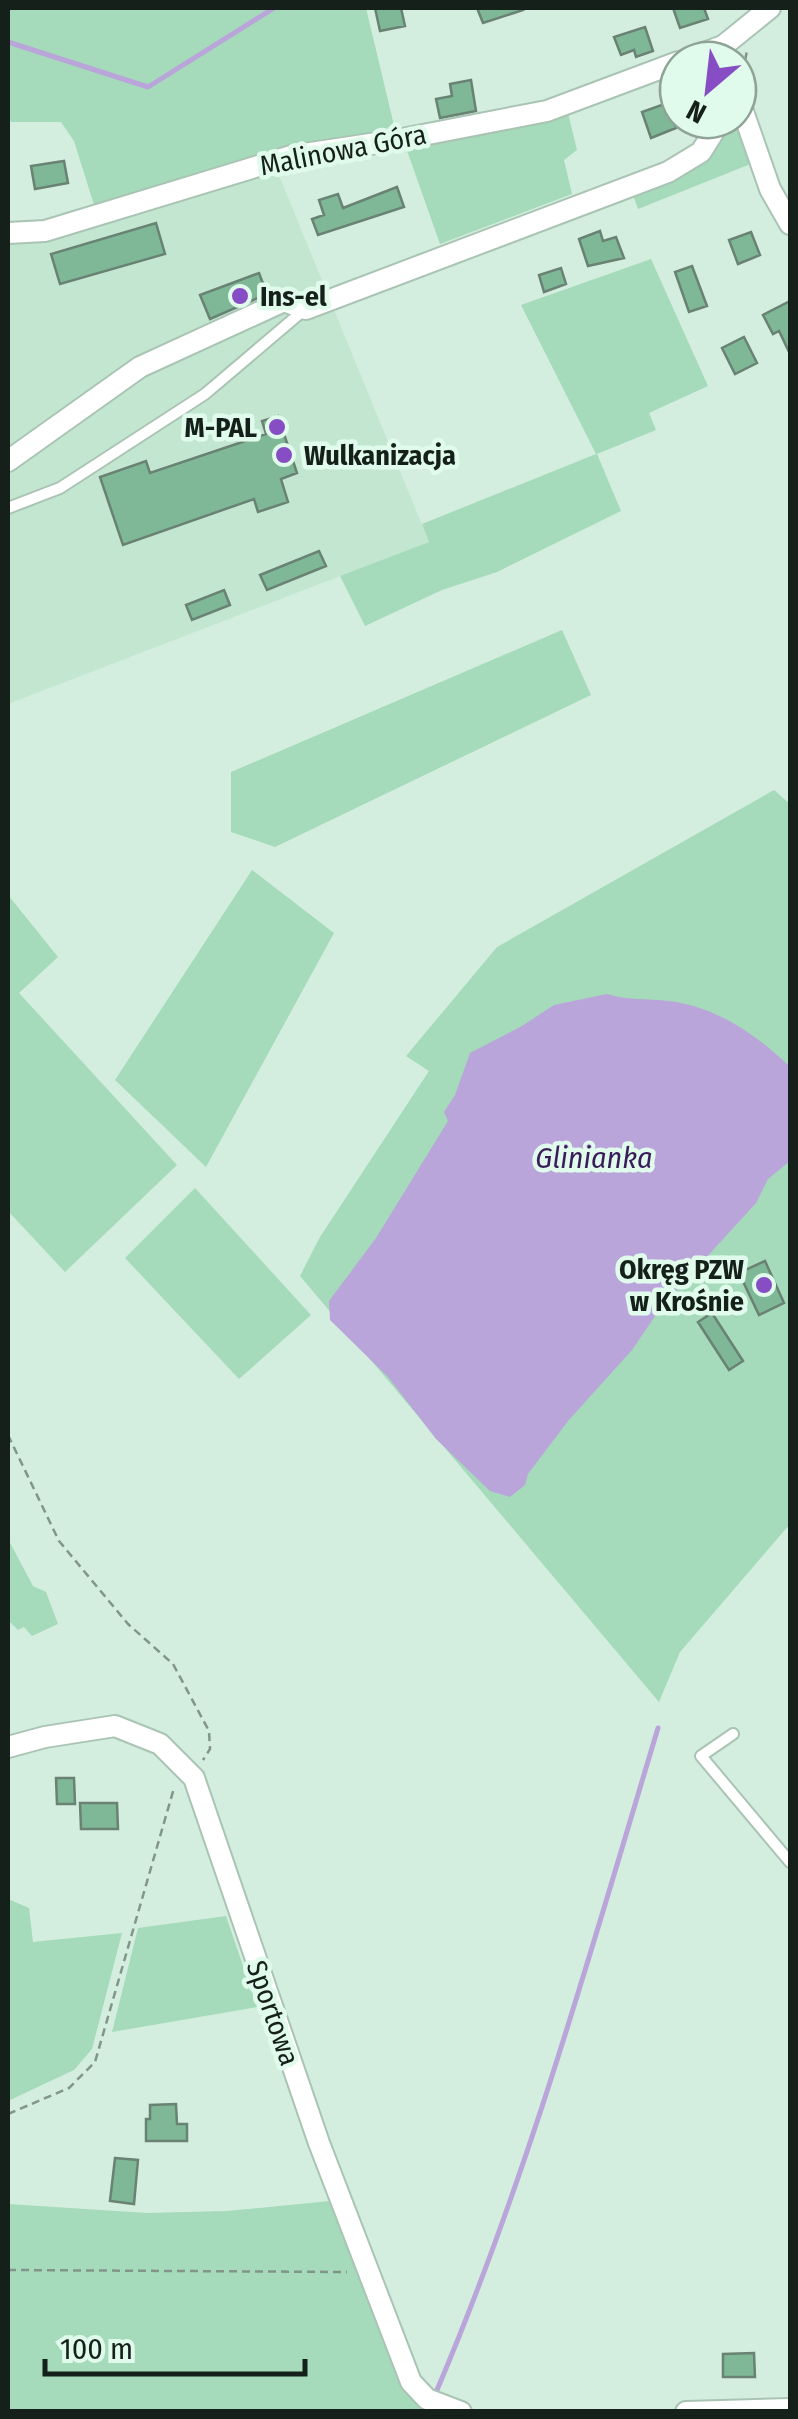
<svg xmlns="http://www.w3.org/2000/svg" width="798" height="2419" viewBox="0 0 798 2419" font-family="'Fira Sans Condensed',sans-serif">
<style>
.built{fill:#c3e6d1}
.green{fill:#a5dabb}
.water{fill:#baa5da}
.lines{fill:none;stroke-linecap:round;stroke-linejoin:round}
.stream{stroke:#baa5da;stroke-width:5}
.building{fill:#7eb897;stroke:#698273;stroke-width:2.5}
.lane-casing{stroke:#aac4b4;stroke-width:14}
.street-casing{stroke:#aac4b4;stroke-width:24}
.path{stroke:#82958a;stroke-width:2.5;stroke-dasharray:8 5;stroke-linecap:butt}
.lane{stroke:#fff;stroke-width:10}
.street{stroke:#fff;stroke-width:20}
.poi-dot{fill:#864dc4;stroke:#e0fbeb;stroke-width:4}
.labels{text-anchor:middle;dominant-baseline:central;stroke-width:9;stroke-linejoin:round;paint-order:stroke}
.street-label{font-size:28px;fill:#16201a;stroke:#e0fbeb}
.poi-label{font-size:28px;font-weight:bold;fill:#16201a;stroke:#e0fbeb;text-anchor:start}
.water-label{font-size:30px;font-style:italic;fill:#3a1c5a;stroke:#e0fbeb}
</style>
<rect width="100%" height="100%" fill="#d3eede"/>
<!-- built -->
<path class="built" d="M276 168 429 542 8 704V242Z"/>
<!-- green -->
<path class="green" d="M8 8H366L397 138 95 208 74 141 61 122H11L8 117Z
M567 109 577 150 564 160 572 194 440 244 405 145Z
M734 120H738L753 163 638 209 632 192 704 164Z
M651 259 708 386 649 413 656 430 597 454 621 511 497 572 442 590 365 626 340 576 429 542 422 524 596 454 521 305Z
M562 630 591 695 275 847 231 832V772Z
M774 790 790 804V1524L680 1652 659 1702 300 1276 320 1237 429 1071 406 1056 497 947Z
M252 870 334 933 206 1167 115 1080Z
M8 895 58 957 19 993 177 1165 65 1272 8 1211Z
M195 1188 311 1315 239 1379 125 1258Z
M8 1539 33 1586 46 1592 58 1624 32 1636 24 1627 18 1630 8 1620Z
M8 1899 29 1908 33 1942 122 1933 92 2049 74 2070 8 2101Z
M226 1916 257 2007 112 2032 138 1928Z
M330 2201 361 2276 391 2362 415 2395 449 2411H8V2204L147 2213 227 2211Z"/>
<!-- water -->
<path class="water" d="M607 994C631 1001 646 998 669 1001 717 1007 757 1035 790 1067V1161L768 1179 756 1203 662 1306 632 1350 568 1421 528 1474 525 1485 510 1497 490 1491 436 1439 388 1377 330 1320 329 1301 376 1238 448 1121 444 1112 455 1095 470 1053 522 1026 554 1005Z"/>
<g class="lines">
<!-- stream -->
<path class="stream" d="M8 42 148 87 274 8
M437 2390C528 2176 591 1950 658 1728"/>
</g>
<!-- building -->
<path class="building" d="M375 8H401L405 26 380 31Z
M477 8H522L523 10 483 23Z
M673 8H704L708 19 680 28Z
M645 27 653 51 636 57 634 50 621 55 614 37Z
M471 80 476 111 440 118 436 99 452 96 450 84Z
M667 103 676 128 651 138 642 112Z
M64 161 68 183 35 189 31 166Z
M397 187 404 207 318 235 312 219 324 215 319 200 338 194 343 208Z
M156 223 165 254 60 284 51 254Z
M600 231 603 241 616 237 624 258 588 266 579 239Z
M751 232 760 255 738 264 729 240Z
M692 266 707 306 689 312 675 272Z
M561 268 566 284 544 292 539 275Z
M259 273 267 294 210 319 200 295Z
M790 301V354L779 331 773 334 763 315Z
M744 337 757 363 735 374 722 348Z
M278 416 297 473 281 479 288 502 258 512 254 499 123 545 100 477 146 461 150 473 266 434 262 421Z
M319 551 326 566 267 590 260 575Z
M224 590 230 605 192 620 186 605Z
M765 1261 784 1303 759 1315 739 1273Z
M712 1313 743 1361 729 1370 698 1322Z
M56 1778H74L75 1804H57Z
M80 1803H117L118 1829H81Z
M176 2104 177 2124H187V2141H146V2119H150V2105Z
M115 2158 138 2160 134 2204 110 2201Z
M754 2353 755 2377H723V2354Z"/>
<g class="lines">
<!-- lane casing -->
<g class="lane-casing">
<path id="lane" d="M8 508 60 488 205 394 304 310
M733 1734 701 1756 790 1862"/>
</g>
<!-- street casing -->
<g class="street-casing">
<path id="street" d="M685 60 723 46 770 8
M738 97 770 189 790 224
M8 233 45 231 291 156 397 140 547 111 678 62
M8 461 140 367 284 301 306 309 668 172 701 152 721 120
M8 1747 45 1737 115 1726 160 1744 194 1778 319 2143 411 2382 427 2399 461 2412
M686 2412 790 2409"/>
</g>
<!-- path -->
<path class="path" d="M738 69 744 67 747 50
M8 1435 59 1541 128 1624 173 1664 209 1731 210 1749 203 1760
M8 2114 69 2088 95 2062 174 1788
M8 2270 347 2272
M95 2412H119
M392 2412 411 2410"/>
<!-- lane -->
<use href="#lane" class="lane"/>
<!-- street -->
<use href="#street" class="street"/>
</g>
<!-- markers -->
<g class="poi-dot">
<circle cx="240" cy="296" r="10"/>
<circle cx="277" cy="427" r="10"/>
<circle cx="284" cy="455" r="10"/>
<circle cx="764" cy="1285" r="10"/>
</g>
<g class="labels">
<!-- street labels -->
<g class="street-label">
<text transform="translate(343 150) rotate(-11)">Malinowa Góra</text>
<text transform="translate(273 2013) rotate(71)">Sportowa</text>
</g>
<!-- poi labels -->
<g class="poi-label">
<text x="260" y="296">Ins-el</text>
<text x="257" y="427" text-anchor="end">M-PAL</text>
<text x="304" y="455">Wulkanizacja</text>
<text x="744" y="1269" text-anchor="end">Okręg PZW<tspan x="744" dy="32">w Krośnie</tspan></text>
</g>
<!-- water labels -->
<g class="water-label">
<text x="594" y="1158">Glinianka</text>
</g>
</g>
<!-- border -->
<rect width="798" height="2419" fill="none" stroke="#16201a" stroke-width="20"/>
<!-- north arrow -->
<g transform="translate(708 90) rotate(208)"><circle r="48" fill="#e0fbeb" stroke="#8fa397" stroke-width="2.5"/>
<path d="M0-8L18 38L0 25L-18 38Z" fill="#864dc4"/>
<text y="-15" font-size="28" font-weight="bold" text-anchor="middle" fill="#16201a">N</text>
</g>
<!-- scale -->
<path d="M45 2359v15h260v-15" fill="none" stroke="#16201a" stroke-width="5"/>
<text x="60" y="2359" font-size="30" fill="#16201a" stroke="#e0fbeb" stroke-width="8" paint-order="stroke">100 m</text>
</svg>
